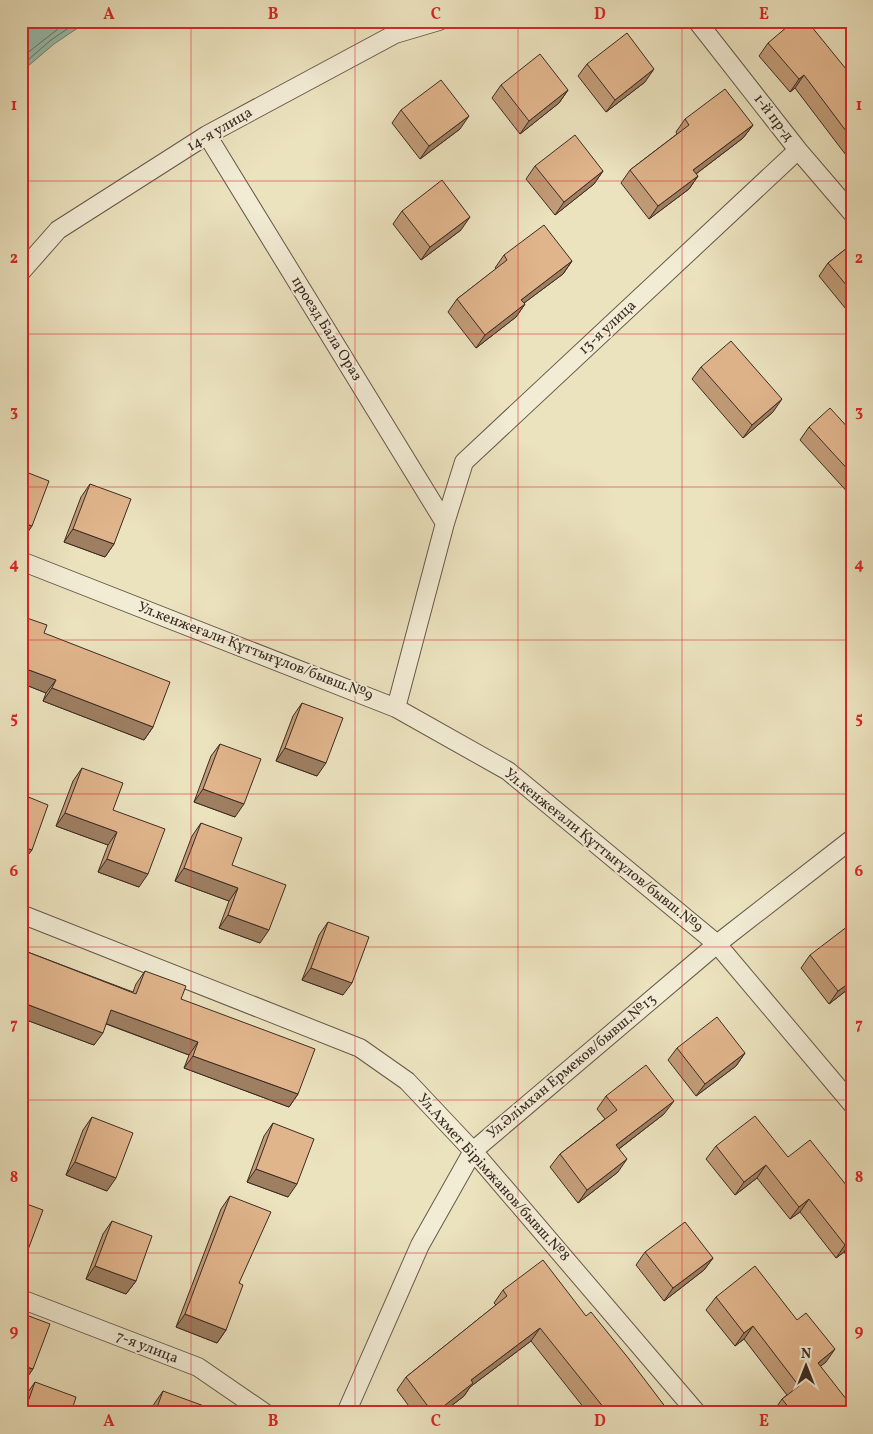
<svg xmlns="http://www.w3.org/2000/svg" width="873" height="1434" viewBox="0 0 873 1434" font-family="Vollkorn,serif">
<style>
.water{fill:#98beae;stroke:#738376}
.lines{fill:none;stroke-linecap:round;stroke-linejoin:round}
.shore{stroke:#6a7468;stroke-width:1}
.street-casing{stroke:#67594a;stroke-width:20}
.street{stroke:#f2ecd5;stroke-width:18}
.wall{fill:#c29c78;stroke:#3b2b23}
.shaded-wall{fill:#9e7f62;stroke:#3b2b23}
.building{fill:#e1b58c;stroke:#3b2b23}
.grid{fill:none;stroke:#d62828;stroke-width:1;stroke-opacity:0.55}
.labels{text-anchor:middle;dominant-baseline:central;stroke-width:4;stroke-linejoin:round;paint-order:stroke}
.street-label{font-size:15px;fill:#3b2b23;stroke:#f2ecd5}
.neatline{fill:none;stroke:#d62828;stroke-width:2}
.grid-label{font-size:16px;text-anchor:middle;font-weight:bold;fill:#d62828}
</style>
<rect width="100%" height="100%" fill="#ebe2be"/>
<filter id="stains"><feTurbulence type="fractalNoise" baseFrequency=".004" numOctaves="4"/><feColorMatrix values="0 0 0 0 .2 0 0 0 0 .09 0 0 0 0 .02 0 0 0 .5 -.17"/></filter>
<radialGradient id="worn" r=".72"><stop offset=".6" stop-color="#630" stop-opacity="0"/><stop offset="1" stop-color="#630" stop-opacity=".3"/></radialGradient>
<!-- water -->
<path class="water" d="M88 21 54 44 21 72V35L38 21Z"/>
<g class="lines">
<!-- shore -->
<path class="shore" d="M21 58 68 21
M21 66 51 40 79 21"/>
<!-- street casing -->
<g class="street-casing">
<path id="street" d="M697 21 798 150 852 213
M207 135 445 523
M21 272 58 230 207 135 395 34 439 21
M21 561 396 708 508 771 717 944 852 1104
M396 708 445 523 464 462 798 150
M21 914 360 1048 407 1081 473 1151 697 1413
M21 1299 198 1367 265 1413
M346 1413 420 1245 473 1151 717 944 852 839"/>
</g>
<!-- street -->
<use href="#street" class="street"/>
</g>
<!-- wall -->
<path class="wall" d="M768 43 846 69 852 64V163L795 88 790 92 759 56Z
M587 64 645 82 606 112 578 76Z
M501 85 568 90 559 103 520 134 492 98Z
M401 110 460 129 420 159 392 123Z
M685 119 753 125 743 138 696 174 698 176 689 189 649 219 621 183 630 170 677 134 676 132Z
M535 166 603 171 594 184 555 215 526 179Z
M402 211 461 230 421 260 393 224Z
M852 244V313L850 314 819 276 828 263Z
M504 255 572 261 563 274 524 303 525 304 516 317 476 348 448 312 457 299 496 269 495 268Z
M701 367 773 412 743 438 692 379Z
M809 427 852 432V497L800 440Z
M90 484 114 544 105 557 64 542 81 497Z
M21 616 44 633 153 727 144 740 43 701 46 693 21 683Z
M302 703 317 776 276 761 293 716Z
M220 744 235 817 194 802 211 756Z
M82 768 113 810 139 887 98 872 108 845 56 826 73 781Z
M201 823 232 865 260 943 219 928 229 901 175 881 192 836Z
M328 922 343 995 302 980 319 935Z
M25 951 133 992 136 984 145 971 298 1094 289 1107 184 1068 189 1055 106 1024 94 1045 21 1018V956Z
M810 955 852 986 829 1004 801 968Z
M677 1048 745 1053 736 1066 696 1096 668 1060Z
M606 1096 664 1114 619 1149 618 1172 578 1203 550 1167 560 1154 605 1119 597 1109Z
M92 1117 107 1191 66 1175 83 1130Z
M273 1123 288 1197 247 1182 264 1136Z
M716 1146 788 1157 847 1186 852 1182V1262L844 1252 836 1258 800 1212 790 1219 757 1178 735 1195 706 1159Z
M230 1196 239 1283 226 1330 217 1343 176 1327 221 1209Z
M112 1221 136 1281 126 1294 86 1279 103 1234Z
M645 1252 713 1258 704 1270 664 1301 636 1265Z
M503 1290 586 1316 670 1413H588L531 1341 470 1387 464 1396 442 1413H414L397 1390 406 1377 496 1305 494 1303Z
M716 1297 826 1362 820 1366 844 1413H774L773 1412 782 1399 787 1395 744 1339 735 1346 706 1310Z
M35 1382 71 1413H21V1408L26 1395Z
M163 1391 201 1413H150L154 1404Z"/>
<!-- shaded-wall -->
<path class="shaded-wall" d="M654 69 645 82 606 112 615 100Z
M804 75 795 88 790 92 799 79Z
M568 90 559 103 520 134 529 121Z
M469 116 460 129 420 159 429 146Z
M753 125 743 138 684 183 693 170Z
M603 171 594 184 555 215 564 202Z
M698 176 689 189 649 219 658 206Z
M470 217 461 230 421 260 430 247Z
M572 261 563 274 512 312 521 300Z
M525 304 516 317 476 348 485 335Z
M782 399 773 412 743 438 752 425Z
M21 522 32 526 23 539 21 538Z
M73 529 114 544 105 557 64 542Z
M21 667 56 680 46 693 21 683Z
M52 688 153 727 144 740 43 701Z
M285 748 326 763 317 776 276 761Z
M203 789 244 804 235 817 194 802Z
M65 813 117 832 108 845 56 826Z
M21 846 32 850 22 863 21 862Z
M107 859 148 874 139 887 98 872Z
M184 868 238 888 229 901 175 881Z
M228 915 269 930 260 943 219 928Z
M311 968 352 983 343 995 302 980Z
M852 981V986L829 1004 838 991Z
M21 1002 103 1033 94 1045 21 1018Z
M111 1010 198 1042 189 1055 102 1022Z
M745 1053 736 1066 696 1096 705 1084Z
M193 1056 298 1094 289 1107 184 1068Z
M674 1101 664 1114 607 1158 616 1145Z
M627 1159 618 1172 578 1203 587 1190Z
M75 1162 116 1178 107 1191 66 1175Z
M766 1165 757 1178 735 1195 744 1182Z
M256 1169 297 1184 288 1197 247 1182Z
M809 1199 800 1212 790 1219 799 1207Z
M852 1240 844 1252 836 1258 845 1245Z
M21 1254 26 1255 21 1262Z
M713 1258 704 1270 664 1301 673 1288Z
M95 1266 136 1281 126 1294 86 1279Z
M185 1314 226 1330 217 1343 176 1327Z
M753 1326 744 1339 735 1346 744 1333Z
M540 1328 531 1341 470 1387 464 1396 442 1413H435L471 1380Z
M835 1349 826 1362 808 1376 818 1363Z
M21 1365 33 1369 24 1382 21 1381Z
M850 1404 844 1413H839Z"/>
<!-- building -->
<path class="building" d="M794 21H807L846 69 852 64V139L804 75 799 79 768 43Z
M627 33 654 69 615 100 587 64Z
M540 54 568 90 529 121 501 85Z
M441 80 469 116 429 146 401 110Z
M725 89 753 125 693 170 698 176 658 206 630 170 689 125 685 119Z
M575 135 603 171 564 202 535 166Z
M442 180 470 217 430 247 402 211Z
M544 225 572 261 521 300 525 304 485 335 457 299 507 260 504 255Z
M852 244V292L828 263Z
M731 341 782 399 752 425 701 367Z
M830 408 852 432V474L809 427Z
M21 470 49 481 32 526 21 522Z
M90 484 131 499 114 544 73 529Z
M21 616 47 625 44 633 170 682 153 727 52 688 56 680 21 667Z
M302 703 343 718 326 763 285 748Z
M220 744 261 759 244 804 203 789Z
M82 768 123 783 113 810 165 829 148 874 107 859 117 832 65 813Z
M21 794 48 805 32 850 21 846Z
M201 823 242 838 232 865 286 885 269 930 228 915 238 888 184 868Z
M328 922 369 937 352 983 311 968Z
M852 923V981L838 991 810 955Z
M25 951 136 994 145 971 186 986 181 999 315 1049 298 1094 193 1056 198 1042 111 1010 103 1033 21 1002V960Z
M717 1017 745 1053 705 1084 677 1048Z
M646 1065 674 1101 616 1145 627 1159 587 1190 560 1154 617 1110 606 1096Z
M755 1116 788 1157 810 1140 847 1186 852 1182V1240L845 1245 809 1199 799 1207 766 1165 744 1182 716 1146Z
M92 1117 133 1133 116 1178 75 1162Z
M273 1123 314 1139 297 1184 256 1169Z
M230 1196 271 1212 239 1283 243 1285 226 1330 185 1314Z
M21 1202 43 1210 26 1255 21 1254Z
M112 1221 152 1236 136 1281 95 1266Z
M685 1222 713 1258 673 1288 645 1252Z
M543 1260 586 1316 591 1312 629 1359 670 1413H608L540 1328 471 1380 473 1383 435 1413H433L406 1377 507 1296 503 1290Z
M755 1266 797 1320 806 1313 835 1349 818 1363 850 1404 839 1413H793L782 1399 799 1386 753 1326 744 1333 716 1297Z
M21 1313 50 1324 33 1369 21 1365Z
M35 1382 76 1397 71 1413H24Z
M163 1391 204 1406 201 1413H155Z"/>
<!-- grid -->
<path class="grid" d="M191 21V1413M355 21V1413M518 21V1413M682 21V1413M21 181H852M21 334H852M21 487H852M21 640H852M21 794H852M21 947H852M21 1100H852M21 1253H852"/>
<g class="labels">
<!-- street labels -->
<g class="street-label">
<text transform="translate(773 118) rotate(52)">1-й пр-д</text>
<text transform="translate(220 130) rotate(-30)">14-я улица</text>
<text transform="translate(608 328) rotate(-43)">13-я улица</text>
<text transform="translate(326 329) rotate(58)">проезд Бала Ораз</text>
<text transform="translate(255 652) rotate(21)">Ул.кенжеғали Құттығұлов/бывш.№9</text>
<text transform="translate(603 851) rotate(39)">Ул.кенжеғали Құттығұлов/бывш.№9</text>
<text transform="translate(572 1067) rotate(-40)">Ул.Әлімхан Ермеков/бывш.№13</text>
<text transform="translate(493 1178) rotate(48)">Ул.Ахмет Бірімжанов/бывш.№8</text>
<text transform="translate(147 1348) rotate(21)">7-я улица</text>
</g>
</g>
<!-- margin -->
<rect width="873" height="1434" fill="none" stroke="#ebe2be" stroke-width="55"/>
<!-- north arrow -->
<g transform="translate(806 1366)" stroke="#f2ecd5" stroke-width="4" paint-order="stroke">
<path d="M0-4L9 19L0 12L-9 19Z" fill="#3b2b23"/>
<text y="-8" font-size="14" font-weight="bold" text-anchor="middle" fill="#3b2b23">N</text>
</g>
<rect x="28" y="28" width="818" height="1378" class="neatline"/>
<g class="grid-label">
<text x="109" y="19">A</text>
<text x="273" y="19">B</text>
<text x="436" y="19">C</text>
<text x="600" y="19">D</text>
<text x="764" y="19">E</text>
<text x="14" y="110">1</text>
<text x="859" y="110">1</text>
<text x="14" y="263">2</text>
<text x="859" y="263">2</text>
<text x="14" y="416">3</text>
<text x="859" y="416">3</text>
<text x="14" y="569">4</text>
<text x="859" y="569">4</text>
<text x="14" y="723">5</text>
<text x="859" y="723">5</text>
<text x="14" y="876">6</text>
<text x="859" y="876">6</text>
<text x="14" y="1029">7</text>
<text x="859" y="1029">7</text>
<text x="14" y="1182">8</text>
<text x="859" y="1182">8</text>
<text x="14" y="1336">9</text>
<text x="859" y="1336">9</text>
<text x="109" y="1426">A</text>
<text x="273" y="1426">B</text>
<text x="436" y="1426">C</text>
<text x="600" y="1426">D</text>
<text x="764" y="1426">E</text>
</g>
<rect width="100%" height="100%" filter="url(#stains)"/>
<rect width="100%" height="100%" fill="url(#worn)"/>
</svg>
